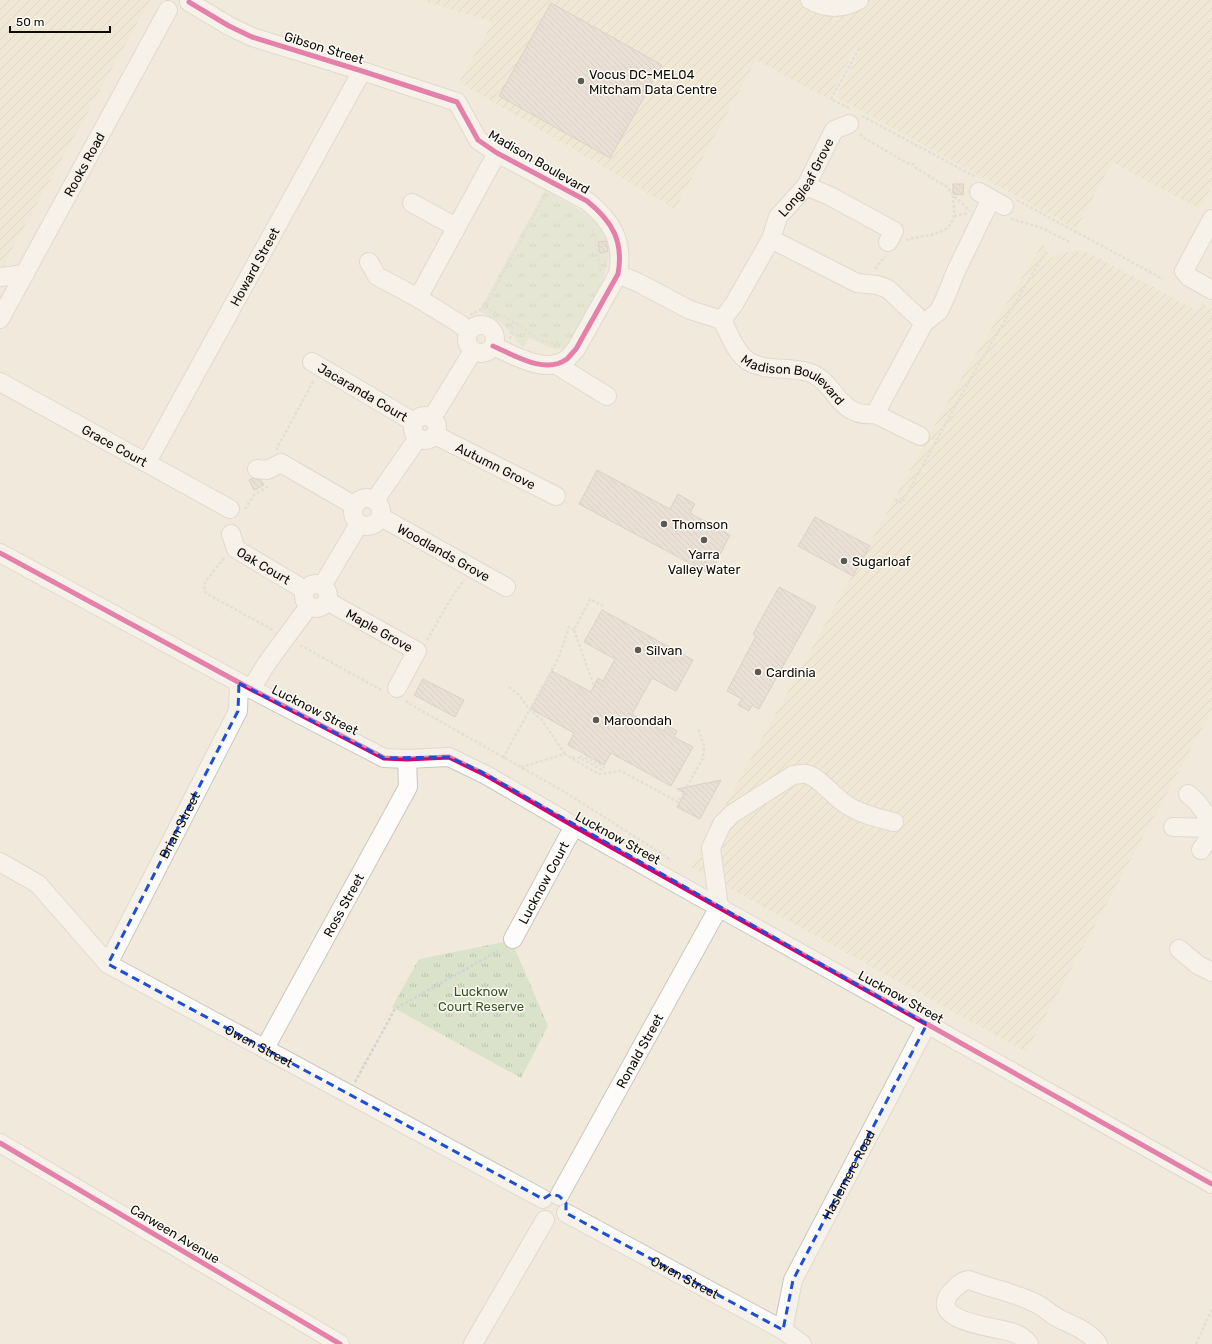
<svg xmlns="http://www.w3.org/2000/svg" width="1212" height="1344" viewBox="0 0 1212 1344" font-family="Rubik,sans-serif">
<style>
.industrial{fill:url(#industrial-furrows)}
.grass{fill:url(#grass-tufts)}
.building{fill:url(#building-back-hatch);stroke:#beb5ae}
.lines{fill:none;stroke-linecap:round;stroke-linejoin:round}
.minor-casing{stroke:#ccc7bc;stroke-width:20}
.path{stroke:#d5d3cf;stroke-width:2.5;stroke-dasharray:3 2;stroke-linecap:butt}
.minor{stroke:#fdfcfa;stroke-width:18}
.cycleway-casing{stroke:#fefcf7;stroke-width:8}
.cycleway{stroke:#d6006c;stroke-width:5}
.marked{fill:none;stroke:#1d4ed8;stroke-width:3;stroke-dasharray:8 5;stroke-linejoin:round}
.poi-dot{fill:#5e5950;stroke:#fefcf7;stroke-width:1.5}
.labels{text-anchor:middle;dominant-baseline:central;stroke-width:3;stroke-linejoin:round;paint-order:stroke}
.street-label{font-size:13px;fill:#0f0b04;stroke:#fefcf7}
.poi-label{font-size:13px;fill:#0f0b04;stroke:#fefcf7;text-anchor:start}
.park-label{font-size:13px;fill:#385322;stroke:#fefcf7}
</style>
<defs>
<pattern id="industrial-furrows" width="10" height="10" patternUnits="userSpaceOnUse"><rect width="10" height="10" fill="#f0e6cd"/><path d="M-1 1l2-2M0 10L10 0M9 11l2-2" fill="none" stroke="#cdc4ae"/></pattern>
<pattern id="grass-tufts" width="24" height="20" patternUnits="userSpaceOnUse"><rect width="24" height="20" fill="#dae2ca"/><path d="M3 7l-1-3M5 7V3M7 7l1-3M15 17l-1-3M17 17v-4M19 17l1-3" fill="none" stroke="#bac1ac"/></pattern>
<pattern id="building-back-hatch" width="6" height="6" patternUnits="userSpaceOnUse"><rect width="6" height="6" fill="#dfd3cc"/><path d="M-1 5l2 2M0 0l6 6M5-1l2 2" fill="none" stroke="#beb4ae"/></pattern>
</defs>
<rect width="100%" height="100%" fill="#f1eadc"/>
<!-- industrial -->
<path class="industrial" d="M0 0H150L7 258 0 279Z
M420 0H1212V186L1199 209 1112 162 1076 229 836 97 860 51 856 48 828 99 756 60 675 209 459 82 493 22Z
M1043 243 1050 259 1061 252 1083 251 1093 255 1198 311 1202 303 1212 309V710L1026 1052 691 867 956 387Z"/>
<!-- grass -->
<path class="grass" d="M545 190 594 218 606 238 609 257 602 285 567 348 555 349 529 338 523 348 502 323 479 311Z
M504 942 515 949 548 1026 521 1078 392 1007 419 959Z"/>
<!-- building -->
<path class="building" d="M551 3 662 65 610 158 499 96Z
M953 184H964L963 195 953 194Z
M606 241 608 251 600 253 598 242Z
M597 470 670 509 678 494 695 504 690 513 730 535 710 574 579 504Z
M253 478 261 480 264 485 254 490 249 480Z
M815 517 870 546 853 576 798 546Z
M779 587 816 607 759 709 752 705 749 711 738 705 742 699 727 691 756 636 753 634Z
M602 610 693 660 676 691 652 678 632 714 664 731 667 725 677 731 674 737 693 747 671 786 611 753 604 765 568 745 574 733 531 709 552 671 591 692 598 678 603 681 615 659 584 642Z
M423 679 464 700 455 717 414 695Z
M721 780 700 819 677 807 685 793 677 789Z"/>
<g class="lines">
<!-- minor casing -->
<g class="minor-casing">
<g id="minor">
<path d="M810 0C826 9 843 9 859 0"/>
<path d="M189 2 229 26 252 37 362 71 457 102 478 140 497 153 587 201C612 221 624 241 618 274L576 349C573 352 570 356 567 359 545 375 514 355 493 346"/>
<path d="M806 186 830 196 894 231 888 242"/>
<path d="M979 192 1004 206"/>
<path d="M412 203 456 227"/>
<path d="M1212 219 1184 271 1189 277 1212 290"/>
<path d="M369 262 377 276 418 298 457 322 469 331"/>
<path id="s1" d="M618 274 639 283 690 310 722 320C729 333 735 352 748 361 765 372 789 366 808 372 837 381 836 418 875 414L924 323 888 289 877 285 857 283 771 239"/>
<path d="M0 277 25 274"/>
<path d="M418 298 497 153"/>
<path id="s2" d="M0 319 168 10"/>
<path id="s3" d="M722 320 734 304 771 239 778 217 806 186 834 130 849 124"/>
<path d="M924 323 939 311 946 296 956 271 988 205"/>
<circle cx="481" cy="339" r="14"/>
<path id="s4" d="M312 362 414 422"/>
<path d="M555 364 607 396"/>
<path id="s5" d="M0 382 230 509"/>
<path d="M875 414 920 436"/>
<circle cx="425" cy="428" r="12"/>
<path d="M432 418 473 351"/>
<path id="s6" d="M435 435 556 496"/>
<path id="s7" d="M147 462 362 71"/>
<path d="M257 469 267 470 281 463 355 506"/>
<circle cx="367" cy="512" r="14"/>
<path d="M375 500 418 438"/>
<path id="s8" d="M381 517 506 587"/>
<path id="s9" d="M231 534 236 549 305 590"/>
<path d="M0 553 251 689 384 758 407 759 449 757 486 775 574 826 1212 1184"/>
<circle cx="316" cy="596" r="12"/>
<path d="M322 586 359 524"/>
<path id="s10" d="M327 601 417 651 397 688"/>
<path d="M251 689 267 663 309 606"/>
<path d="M1188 794 1197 802 1212 823"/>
<path d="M1173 827 1212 828"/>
<path d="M1201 850 1212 833"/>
<path id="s11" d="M0 862 38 884 108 964 543 1199"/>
<path id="s12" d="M513 939 574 826"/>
<path d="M1179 949 1198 965 1212 972"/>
<path id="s13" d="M108 964 238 711 239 683"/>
<path id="s14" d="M265 1048 408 787 407 759"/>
<path d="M0 1143 340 1344"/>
<path id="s15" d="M559 1196 719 907 711 848 722 824 732 814 793 775C797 775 802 773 806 774 819 776 836 800 850 807 864 815 878 818 894 822"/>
<path id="s16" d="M566 1213 783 1330 802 1344"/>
<path id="s17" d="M783 1330 793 1280 927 1024"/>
<path d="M473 1344 545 1220"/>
<path d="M1029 1344C1025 1338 1018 1334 1011 1332 997 1327 926 1322 951 1292 957 1286 961 1281 969 1280 989 1288 1011 1292 1031 1301 1042 1305 1051 1315 1062 1320 1075 1326 1090 1332 1098 1344"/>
</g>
</g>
<!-- path -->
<path class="path" d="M849 108 831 99 860 47
M862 116 976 177
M860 134 864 138 907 163 913 164 916 168 947 187 953 195 970 211
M1017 200 1163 279
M954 216 968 213
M1011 219 1042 228 1071 243
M593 229 601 272
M906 240C921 235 951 237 954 215 955 209 953 202 953 196
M875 269 885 256
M485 307C494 311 503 316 512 321 533 332 535 345 562 342
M470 315 485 307 545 195
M510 339 514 322
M278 450 277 448 314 380
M895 499 902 503 972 376 1039 263 1047 252
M245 509 254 495 267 487V484
M224 558 205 582 204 590 207 594 273 630
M574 630 594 686
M427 640 450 600 464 580
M300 645 383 691
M509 687 519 695 529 709 542 720 565 754
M406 700 408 703 563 791 664 855 671 861
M503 758 559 657 569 627 574 630 590 599 603 606
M572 758H580L602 770 604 767 586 758V755
M580 758 582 753
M521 767 565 754 598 774 621 771 678 802 703 758 704 746 698 727
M355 1082 395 1009 498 951
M1196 1344 1212 1309"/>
<!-- minor -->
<use href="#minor" class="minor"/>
<!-- cycleway casing -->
<g class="cycleway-casing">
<path id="cycleway" d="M189 2 229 26 252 37 362 71 457 102 478 140 497 153 587 201C612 221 624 241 618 274L576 349C573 352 570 356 567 359 545 375 514 355 493 346
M0 553 251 689 384 758 407 759 449 757 486 775 574 826 1212 1184
M0 1143 340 1344"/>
</g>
<!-- cycleway -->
<use href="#cycleway" class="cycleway"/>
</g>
<!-- marked area -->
<path d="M0 0H1212V1344H0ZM239 683 384 758 449 757 480 771 927 1024 793 1280 783 1330 566 1213V1203L559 1196 551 1194 543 1199 108 964 238 711Z" fill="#f1eadc" fill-opacity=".55" fill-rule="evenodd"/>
<path class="marked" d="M239 683 384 758 449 757 480 771 927 1024 793 1280 783 1330 566 1213V1203L559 1196 551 1194 543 1199 108 964 238 711Z"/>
<!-- markers -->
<g class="poi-dot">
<circle cx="581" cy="81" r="4"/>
<circle cx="664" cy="524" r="4"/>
<circle cx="704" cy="540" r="4"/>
<circle cx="844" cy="561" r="4"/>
<circle cx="638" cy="650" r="4"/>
<circle cx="758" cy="672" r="4"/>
<circle cx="596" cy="720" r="4"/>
</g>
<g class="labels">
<!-- street labels -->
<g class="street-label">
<text transform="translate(324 48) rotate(17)">Gibson Street</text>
<text transform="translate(539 162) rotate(30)">Madison Boulevard</text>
<text stroke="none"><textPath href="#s2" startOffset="176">Rooks Road</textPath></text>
<text stroke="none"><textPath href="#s3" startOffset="167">Longleaf Grove</textPath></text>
<text stroke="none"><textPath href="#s7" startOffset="223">Howard Street</textPath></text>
<text stroke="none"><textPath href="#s1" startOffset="214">Madison Boulevard</textPath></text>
<text stroke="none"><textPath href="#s4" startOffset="59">Jacaranda Court</textPath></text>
<text stroke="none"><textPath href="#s5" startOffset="131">Grace Court</textPath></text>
<text stroke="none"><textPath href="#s6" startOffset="68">Autumn Grove</textPath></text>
<text stroke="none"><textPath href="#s8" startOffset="72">Woodlands Grove</textPath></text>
<text stroke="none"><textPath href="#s9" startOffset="48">Oak Court</textPath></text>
<text stroke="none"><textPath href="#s10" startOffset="60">Maple Grove</textPath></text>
<text transform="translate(315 710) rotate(27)">Lucknow Street</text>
<text stroke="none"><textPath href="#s13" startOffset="156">Brian Street</textPath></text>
<text transform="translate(618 838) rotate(29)">Lucknow Street</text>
<text stroke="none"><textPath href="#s12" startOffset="64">Lucknow Court</textPath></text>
<text stroke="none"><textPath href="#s14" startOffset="163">Ross Street</textPath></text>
<text transform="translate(901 997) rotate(29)">Lucknow Street</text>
<text stroke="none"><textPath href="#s11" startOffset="322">Owen Street</textPath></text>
<text stroke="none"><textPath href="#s15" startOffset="166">Ronald Street</textPath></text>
<text stroke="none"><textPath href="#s17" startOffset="170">Haslemere Road</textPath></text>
<text transform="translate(175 1234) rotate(31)">Carween Avenue</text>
<text stroke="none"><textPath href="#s16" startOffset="135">Owen Street</textPath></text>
</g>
<!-- poi labels -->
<g class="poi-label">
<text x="589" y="74">Vocus DC-MEL04<tspan x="589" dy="15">Mitcham Data Centre</tspan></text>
<text x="672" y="524">Thomson</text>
<text x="704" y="554" text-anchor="middle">Yarra<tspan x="704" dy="15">Valley Water</tspan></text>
<text x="852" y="561">Sugarloaf</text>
<text x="646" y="650">Silvan</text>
<text x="766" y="672">Cardinia</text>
<text x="604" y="720">Maroondah</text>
</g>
<!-- park labels -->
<g class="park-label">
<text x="481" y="991">Lucknow<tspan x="481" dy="15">Court Reserve</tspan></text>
</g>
</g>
<!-- scale -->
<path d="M10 26v6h100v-6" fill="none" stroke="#0f0b04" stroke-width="2"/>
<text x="16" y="26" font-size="12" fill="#0f0b04" stroke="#fefcf7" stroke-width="3" paint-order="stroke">50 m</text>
</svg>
